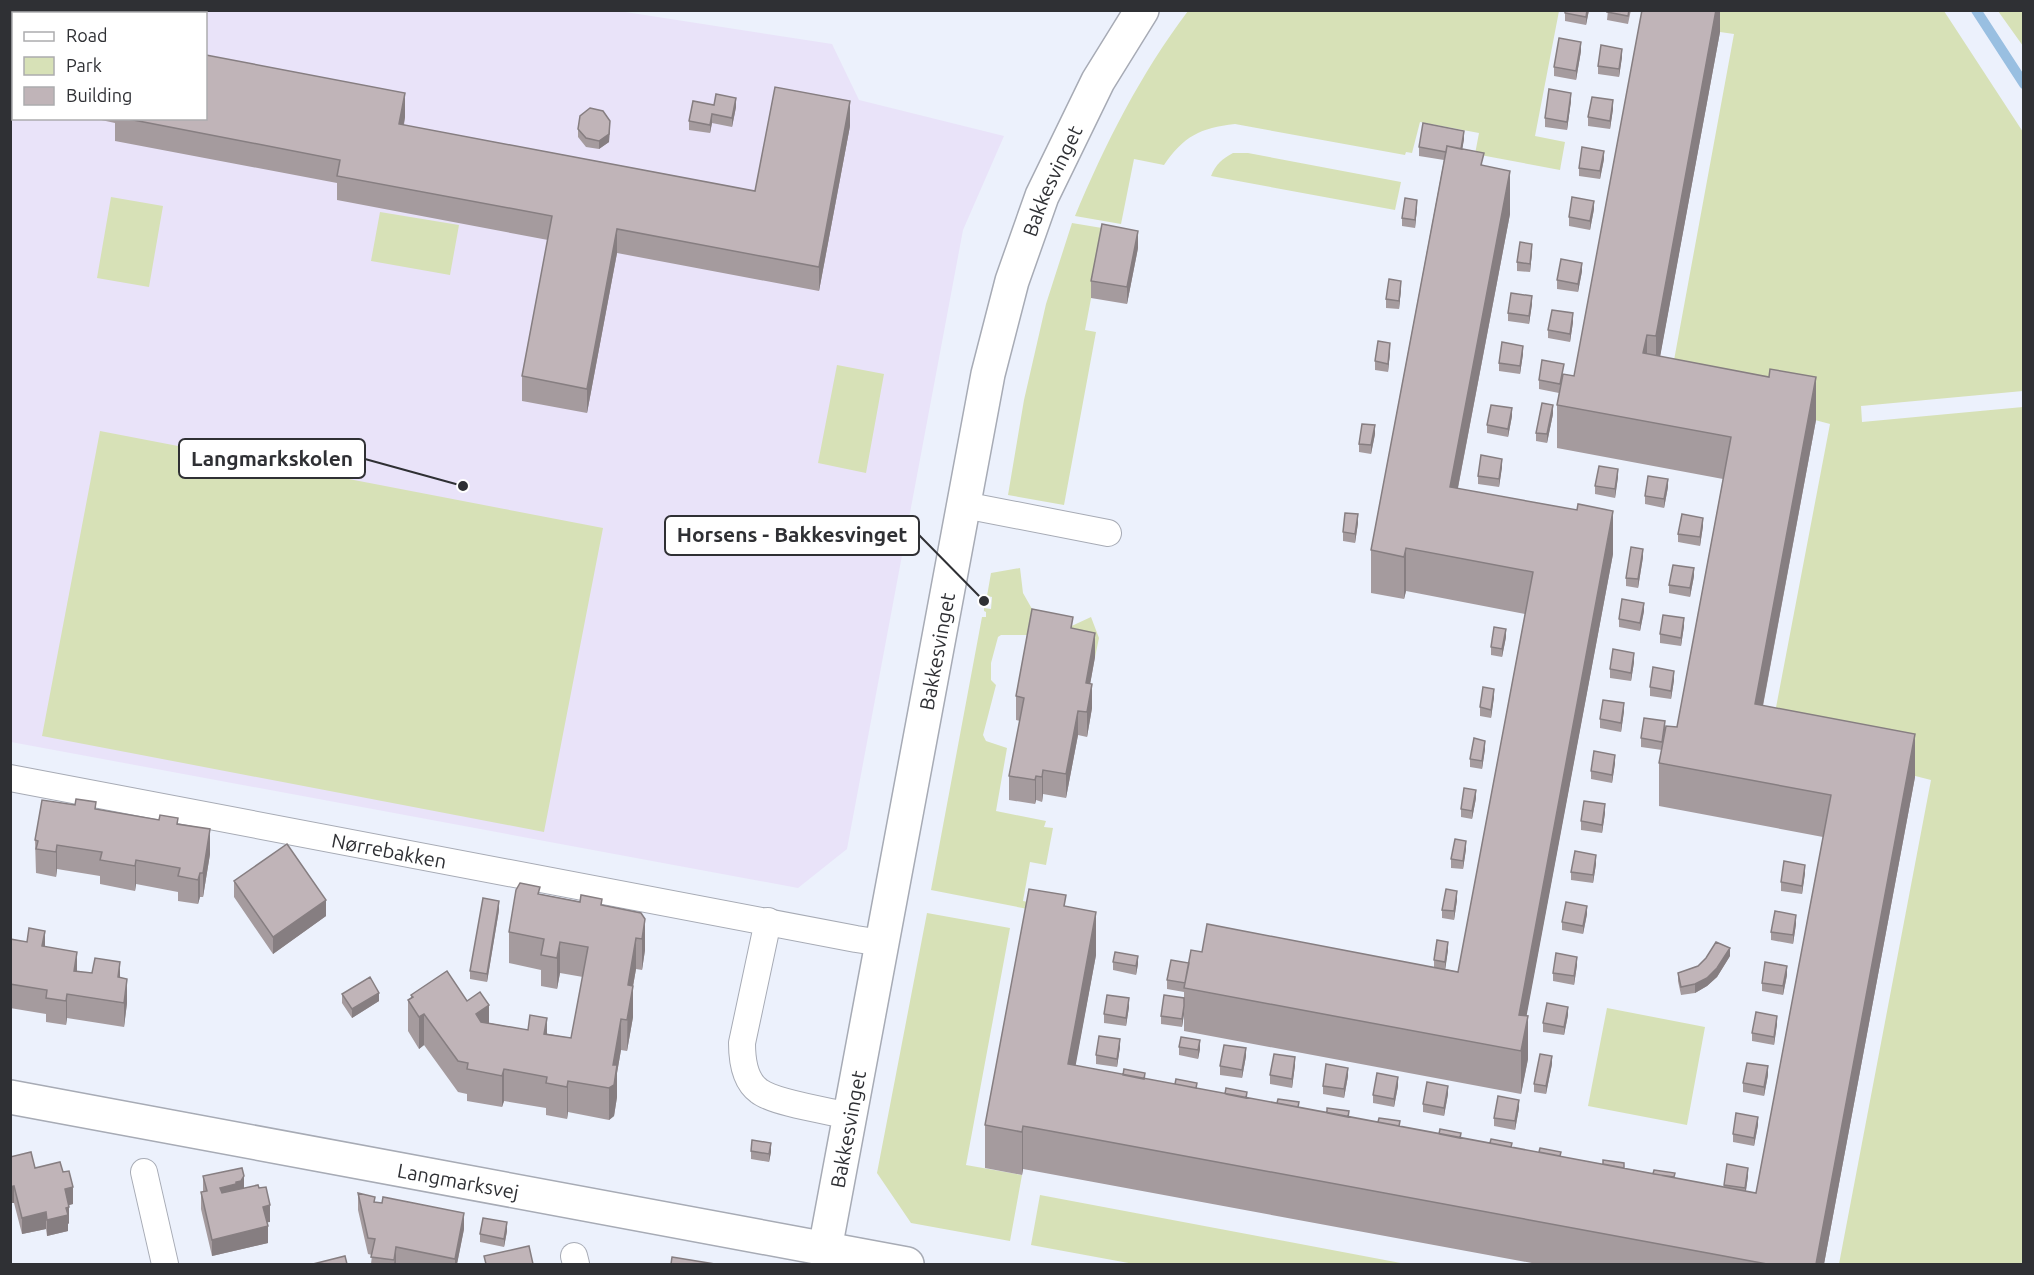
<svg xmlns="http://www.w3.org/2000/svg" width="2034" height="1275" viewBox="0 0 2034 1275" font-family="Ubuntu,sans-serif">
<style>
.education{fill:#e9e3f9;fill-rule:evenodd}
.green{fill:#d7e1b7}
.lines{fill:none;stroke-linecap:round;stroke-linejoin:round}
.stream{stroke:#99bfe1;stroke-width:10}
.street-casing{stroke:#a7abb5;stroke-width:28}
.secondary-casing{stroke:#a7abb5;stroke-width:36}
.street{stroke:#fff;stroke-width:26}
.secondary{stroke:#fff;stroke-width:33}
.wall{fill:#a59b9e}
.shaded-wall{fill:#867e81}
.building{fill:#c0b4b8;stroke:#867e81;stroke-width:1.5}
.labels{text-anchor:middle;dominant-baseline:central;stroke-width:4.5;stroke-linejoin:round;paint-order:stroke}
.street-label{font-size:20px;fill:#2f3034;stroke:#fff}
.leader{fill:none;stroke:#2f3034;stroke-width:2}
.callout-dot{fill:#2f3034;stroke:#fff;stroke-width:2}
.callout{fill:#fff;stroke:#2f3034;stroke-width:2}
.callout-label{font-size:21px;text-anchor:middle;font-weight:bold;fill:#2f3034}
</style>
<rect width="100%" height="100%" fill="#ecf1fc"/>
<!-- education -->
<path class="education" d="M10 11H619L832 44 859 100 1004 136 963 230 847 849 798 888 11 742ZM14 14H206V118H14Z"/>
<!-- green -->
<path class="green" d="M1188 11H1559L1535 136 1565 142 1560 170 1475 154 1479 133 1420 122 1412 153 1406 152 1405 155 1235 124C1200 128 1184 136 1164 165L1134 159 1121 224 1075 216C1105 144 1141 73 1188 11Z
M1670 11H1944L2023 132V391L1861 406 1862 422 2023 407V1264H1839L1931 780 1770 739 1830 424 1670 382 1734 34 1720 32Z
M1998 11H2023V46Z
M1233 153H1248L1401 182 1395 210 1211 176C1216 164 1222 159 1233 153Z
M111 197 163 206 149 287 97 278Z
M380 212 459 225 450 275 371 261Z
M1072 223 1120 231 1102 241 1085 330 1096 332 1064 505 1008 495 1024 400 1046 304Z
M837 365 884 374 866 473 818 463Z
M100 431 603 528 544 832 42 736Z
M1020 568 1023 593 1036 616 1063 630 1091 617 1099 638 1095 657 1071 653 1032 635H1001L998 637 991 663V680L996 685 983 735 986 741 1007 748 996 811 1046 821 1044 827 1053 828 1046 865 1030 862 1023 901 1039 904 1038 911 931 890 982 617H986V612L984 611V608L991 609 992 597 987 596 991 573Z
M927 913 1010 928 966 1165 1022 1175 1010 1241 911 1223 877 1173Z
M1607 1008 1705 1027 1687 1125 1588 1106Z
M1040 1195 1406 1264H1134L1031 1245Z"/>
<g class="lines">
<!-- stream -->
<path class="stream" d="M1976 10 2024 84"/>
<!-- street casing -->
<g class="street-casing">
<g id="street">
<path d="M964 505 1108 533"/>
<path id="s1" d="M10 778 856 939 882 943"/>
<path d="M768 921 742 1043C742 1059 745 1081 759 1091 774 1103 829 1111 850 1116"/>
<path d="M144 1172 165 1264"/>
<path d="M574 1256 576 1264"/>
</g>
</g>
<!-- secondary casing -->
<g class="secondary-casing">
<g id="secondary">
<path id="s2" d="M10 1097 907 1264"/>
<path id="s3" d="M825 1249 988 374 1012 281 1042 196 1098 81 1142 10"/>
</g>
</g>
<!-- street -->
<use href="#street" class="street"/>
<!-- secondary -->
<use href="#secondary" class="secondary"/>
</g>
<!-- wall -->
<path class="wall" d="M10 10 14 14V104L10 103Z
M1589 10 1586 25 1565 21V13Z
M1608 10H1631L1628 24 1607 20Z
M1720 10V32L1660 356 1816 420 1763 706 1915 777 1824 1264H1537L1034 1171 1023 1169 1022 1175 985 1168V1125L1066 906 1096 955 1075 1066 1724 1187V1185L1748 1176 1746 1191 1756 1193 1823 837 1659 806V763L1662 750 1641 747V738L1665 730 1677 727 1723 479 1557 448V405L1559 393 1539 389V380L1563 374 1574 376Z
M1581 51 1576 80 1554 76V67Z
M1622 57 1619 77 1598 74V66Z
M1571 101 1567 130 1545 127V118Z
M714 105 736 107 732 127 712 123 710 133 689 130V121Z
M1613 109 1610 129 1588 126V117Z
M405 117 404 125 755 191 850 126 819 291 617 253 587 413 522 401V376L548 240 337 200V183L115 141V123L92 118Z
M578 129H610L609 142 599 149 586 147 578 137Z
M1464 139 1462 149 1484 166 1510 214 1458 488 1613 554 1526 1016 1528 1059 1521 1094 1184 1031V1014L1182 1027 1161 1024V1016L1184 998V992L1167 989V980L1202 952 1434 967V960L1448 950 1445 969 1458 972 1525 614 1406 591 1404 599 1371 593V550L1444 160 1419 156V147Z
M1604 159 1600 179 1579 176V168Z
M1417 208 1415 228 1402 226V218Z
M1594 209 1590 230 1569 226V217Z
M1138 248 1127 304 1091 298V281Z
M1532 252 1530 272 1517 271V262Z
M1582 271 1578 292 1557 289V280Z
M1401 289 1399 309 1386 308V299Z
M1532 304 1529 324 1508 321V313Z
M1573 322 1570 342 1548 338V330Z
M1390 352 1388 372 1375 370V361Z
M1523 354 1520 374 1499 371V363Z
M1553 414 1547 443 1536 441V433Z
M1512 416 1508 437 1487 433V425Z
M1375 434 1371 454 1359 452V444Z
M1502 467 1499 487 1478 484V476Z
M1618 477 1615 498 1595 494V486Z
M1668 487 1664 508 1645 504V496Z
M1358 523 1355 543 1343 541V532Z
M1703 526 1700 546 1678 542V534Z
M1643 557 1638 588 1626 586V578Z
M1694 576 1690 597 1669 593V585Z
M1644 611 1640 631 1619 627V619Z
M1684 626 1681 646 1660 643V634Z
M1073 629 1095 657 1090 684 1092 708 1087 737 1078 735 1066 798 1043 794 1042 802 1036 800 1035 804 1009 800V776L1020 721 1016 720V696Z
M1506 637 1502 657 1491 655V647Z
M1634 662 1631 681 1610 678V669Z
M1674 680 1671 699 1650 696V687Z
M1494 697 1491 718 1480 716V707Z
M1624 711 1621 732 1600 728V719Z
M1485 749 1482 769 1470 767V759Z
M1615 763 1612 783 1591 779V771Z
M1476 798 1472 819 1461 817V809Z
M96 809 178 824 210 854 203 897H200L198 904 178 901V892L136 884 135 891 100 884V876L57 869 56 877 36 873 35 840Z
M1605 813 1602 833 1581 830V821Z
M1466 849 1463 869 1451 868V859Z
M1596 864 1593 883 1571 880V872Z
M1805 873 1802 894 1781 891V882Z
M234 881 326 916 273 954 234 897Z
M540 894 641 913 645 950 642 970 636 969 633 986V1017L627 1051 621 1050 617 1073V1097L614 1116 609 1120 568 1112 567 1119 546 1115V1108L504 1101 502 1107 467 1101V1094L458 1092 424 1045 419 1049 408 1031V1000L411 998V995L467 1001 489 1023 571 1038 583 977 560 973 557 989 541 986V970L509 963V932Z
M1457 900 1454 920 1442 918V910Z
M499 910 487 982 470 979V971Z
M1587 914 1583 934 1562 930V922Z
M1796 924 1793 944 1771 940V932Z
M10 939 45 947 77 971 120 978 127 1003 124 1027 67 1018 66 1025 46 1022V1014L10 1008Z
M1730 956 1717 977 1707 986 1695 993 1681 995 1678 981V973Z
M1113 962 1138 964 1136 975 1113 970Z
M1577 965 1574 985 1553 981V973Z
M1787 975 1783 995 1762 991V983Z
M342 994 379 1001 352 1018 342 1003Z
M1129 1007 1126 1026 1104 1023V1014Z
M1568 1015 1564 1035 1543 1032V1023Z
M1777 1024 1774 1045 1752 1041V1033Z
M1120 1047 1117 1067 1096 1064V1055Z
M1179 1047 1200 1049 1198 1059 1179 1055Z
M1246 1056 1242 1078 1220 1075V1066Z
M1552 1064 1546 1094 1534 1092V1084Z
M1295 1065 1292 1088 1270 1084V1075Z
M1768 1075 1764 1096 1743 1092V1083Z
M1348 1076 1344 1098 1323 1094V1086Z
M1398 1086 1394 1107 1373 1103V1095Z
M1448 1094 1444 1116 1423 1112V1104Z
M1519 1108 1515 1130 1494 1126V1118Z
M1758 1125 1754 1146 1733 1142V1134Z
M751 1151 771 1152 769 1162 751 1159Z
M10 1157 35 1168 73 1204 69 1205V1223L68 1224V1231L47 1236 46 1229 22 1234 14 1203Z
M203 1176 244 1188 270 1222H267L268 1243 212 1256 201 1209V1192H203Z
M358 1193 375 1202 464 1229 457 1264H371L372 1255 368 1254 358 1210Z
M507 1231 504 1247 480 1242V1234Z"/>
<!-- shaded-wall -->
<path class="shaded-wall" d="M1587 10H1589L1586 25V17Z
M1716 10H1720V32L1656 379V336Z
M1581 42V51L1576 80V71Z
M1622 49V57L1619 77V69Z
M405 93V117L399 148V124Z
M1571 93V101L1567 130V122Z
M736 98V107L732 127V118Z
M1613 100V109L1610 129V121Z
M850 101V126L819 291V267Z
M712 114V123L710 133V125Z
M610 121 609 142 599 149V141Z
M1464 131V139L1460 163V154Z
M1604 151V159L1600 179V171Z
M1510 171V214L1450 529V487Z
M1417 200V208L1415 228V220Z
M1594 201V209L1590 230V221Z
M617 229V253L587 413V389Z
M1138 231V248L1127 304V287Z
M1532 244V252L1530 272V264Z
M1582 263V271L1578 292V284Z
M1401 281V289L1399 309V301Z
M1532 296V304L1529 324V316Z
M1573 313V322L1570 342V334Z
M1647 335V378L1643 353Z
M1390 343V352L1388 372V364Z
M1523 346V354L1520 374V366Z
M1816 377V420L1755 747V704Z
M1553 405V414L1547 443V434Z
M1512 408V416L1508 437V429Z
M1375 425V434L1371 454V445Z
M1502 459V467L1499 487V479Z
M1618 469V477L1615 498V489Z
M1668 479V487L1664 508V499Z
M1613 511V554L1520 1051 1519 1015Z
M1358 514V523L1355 543V534Z
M1703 518V526L1700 546V537Z
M1406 548V591L1404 599V557Z
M1643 549V557L1638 588V579Z
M1694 568V576L1690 597V588Z
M1644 603V611L1640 631V623Z
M1684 618V626L1681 646V638Z
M1506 629V637L1502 657V649Z
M1095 633V657L1086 707V683Z
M1634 653V662L1631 681V673Z
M1674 671V680L1671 699V691Z
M1092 684V708L1087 737V712Z
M1494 689V697L1491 718V710Z
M1624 703V711L1621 732V723Z
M1078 711V735L1066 798V774Z
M1665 721V730L1662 750V742Z
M1915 734V777L1824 1264H1816Z
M1485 741V749L1482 769V761Z
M1615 755V763L1612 783V775Z
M1043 770V794L1042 802V777Z
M1036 776V800L1035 804V780Z
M1476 790V798L1472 819V811Z
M1605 804V813L1602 833V825Z
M210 829V854L203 897V873Z
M1466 841V849L1463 869V861Z
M57 845V869L56 877V852Z
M1596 855V864L1593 883V875Z
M136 860V884L135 891V866Z
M1805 865V873L1802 894V886Z
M200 873V897L198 904V880Z
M1457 891V900L1454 920V911Z
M326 900V916L273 954V937Z
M499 901V910L487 982V974Z
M1587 906V914L1583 934V926Z
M1096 912V955L1068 1107V1064Z
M1796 915V924L1793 944V935Z
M645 919V950L642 970V939Z
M45 931V955L42 946Z
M636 938V969L633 986V1017L627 1051 628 985Z
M560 942V973L557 989V958Z
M1448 942V950L1445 971V962Z
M1730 948V956L1717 977 1707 986 1695 993V984Z
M77 952V976L74 971Z
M1138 956V964L1136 975V966Z
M1577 957V965L1574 985V976Z
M120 962V986L118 977Z
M1787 966V975L1783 995V986Z
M127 979V1003L124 1027V1003Z
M379 993V1001L352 1018V1009Z
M67 994V1018L66 1025V1001Z
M1129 998V1007L1126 1026V1018Z
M489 1005V1036L476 1014Z
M1184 1006V1014L1182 1027V1019Z
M1568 1007V1015L1564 1035V1027Z
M424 1014V1045L419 1049V1017Z
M1528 1016V1059L1521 1094V1051Z
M1777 1016V1024L1774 1045V1037Z
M547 1018V1050L544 1034Z
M621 1019V1050L617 1073V1097L614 1116 609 1120V1088Z
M1120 1039V1047L1117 1067V1059Z
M1200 1040V1049L1198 1059V1050Z
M1246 1048V1056L1242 1078V1070Z
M1552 1056V1064L1546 1094V1086Z
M1295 1057V1065L1292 1088V1079Z
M1768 1066V1075L1764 1096V1087Z
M1348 1068V1076L1344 1098V1089Z
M504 1069V1101L502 1107V1076Z
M1398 1077V1086L1394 1107V1099Z
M568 1081V1112L567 1119V1087Z
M1448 1086V1094L1444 1116V1108Z
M1519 1100V1108L1515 1130V1121Z
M1758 1117V1125L1754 1146V1138Z
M1023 1126V1169L1022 1175V1132Z
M771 1143V1152L769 1162V1154Z
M1748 1168V1176L1745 1196V1188Z
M244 1176V1193L220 1204V1188L236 1182Z
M14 1186V1203H10V1187Z
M73 1187V1204L65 1206V1189Z
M270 1205V1222L263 1223V1207Z
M69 1207V1223L68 1224V1231L47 1236V1220Z
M46 1212V1229L22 1234V1218Z
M464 1213V1229L457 1264H455V1259Z
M507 1222V1231L504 1247V1239Z
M268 1226V1243L212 1256V1240Z
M396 1247V1264H394Z"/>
<!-- building -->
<path class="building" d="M10 10H171L187 14H14V80L10 79Z
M1565 10H1587L1586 17 1565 13Z
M1608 10H1629L1628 16 1607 12Z
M1642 10H1716L1656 336 1647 335 1643 353 1769 377 1770 369 1816 377 1755 704 1915 734 1816 1264H1767L1034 1128 1023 1126 1022 1132 985 1125 1029 889 1066 895 1064 906 1096 912 1068 1064 1756 1193 1831 795 1659 763 1666 726 1677 727 1731 437 1557 405 1563 374 1574 376Z
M1559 38 1581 42 1576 71 1554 67Z
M1601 45 1622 49 1619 69 1598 66Z
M206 55 405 93 399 124 755 191 775 87 850 101 819 267 617 229 587 389 522 376 552 216 337 176 340 160 123 118H206Z
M1549 89 1571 93 1567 122 1545 118Z
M716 94 736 98 732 118 712 114 710 125 689 121 693 101 714 105Z
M1592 97 1613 100 1610 121 1588 117Z
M590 108 603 111 610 121 609 134 599 141 586 138 578 129 580 116Z
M1423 123 1464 131 1461 149 1447 146 1446 152 1419 147Z
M1447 146 1484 153 1481 165 1510 171 1450 487 1577 510 1578 504 1613 511 1519 1015 1528 1016 1521 1051 1184 988 1191 950 1202 952 1207 924 1458 972 1533 572 1406 548 1404 557 1371 550Z
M1582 147 1604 151 1600 171 1579 168Z
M1572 197 1594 201 1590 221 1569 217Z
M1405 198 1417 200 1415 220 1402 218Z
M1102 224 1138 231 1127 287 1091 281Z
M1520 242 1532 244 1530 264 1517 262Z
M1561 259 1582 263 1578 284 1557 280Z
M1389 279 1401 281 1399 301 1386 299Z
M1511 293 1532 296 1529 316 1508 313Z
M1552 310 1573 313 1570 334 1548 330Z
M1378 341 1390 343 1388 364 1375 361Z
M1502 342 1523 346 1520 366 1499 363Z
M1542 360 1564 364 1560 384 1539 380Z
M1542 403 1553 405 1547 434 1536 433Z
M1491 405 1512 408 1508 429 1487 425Z
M1362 424 1375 425 1371 445 1359 444Z
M1481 455 1502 459 1499 479 1478 476Z
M1599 466 1618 469 1615 489 1595 486Z
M1648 476 1668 479 1664 499 1645 496Z
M1345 513 1358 514 1355 534 1343 532Z
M1682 514 1703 518 1700 537 1678 534Z
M1631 547 1643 549 1638 579 1626 578Z
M1673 565 1694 568 1690 588 1669 585Z
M1622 599 1644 603 1640 623 1619 619Z
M1032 609 1073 617 1071 628 1095 633 1086 683 1092 684 1087 712 1078 711 1066 774 1043 770 1042 777 1036 776 1035 780 1009 776 1024 698 1016 696Z
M1663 615 1684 618 1681 638 1660 634Z
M1494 627 1506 629 1502 649 1491 647Z
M1613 649 1634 653 1631 673 1610 669Z
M1653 667 1674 671 1671 691 1650 687Z
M1483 687 1494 689 1491 710 1480 707Z
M1603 700 1624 703 1621 723 1600 719Z
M1644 718 1665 721 1662 742 1641 738Z
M1474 738 1485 741 1482 761 1470 759Z
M1594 751 1615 755 1612 775 1591 771Z
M1464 788 1476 790 1472 811 1461 809Z
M76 799 96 802 95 809 159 820 160 815 178 818 177 824 210 829 203 873H200L198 880 178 876 180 868 136 860 135 866 100 860 102 852 57 845 56 852 36 849 38 841 35 840 42 800 75 805Z
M1584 801 1605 804 1602 825 1581 821Z
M1455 839 1466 841 1463 861 1451 859Z
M287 844 326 900 273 937 234 881Z
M1575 851 1596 855 1593 875 1571 872Z
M1784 861 1805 865 1802 886 1781 882Z
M520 883 540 887 538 894 580 902 581 895 602 899 601 905 641 913 645 919 642 939 636 938 628 985 633 986 627 1020 621 1019 613 1065H617L614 1085 609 1088 568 1081 567 1087 546 1083 547 1077 504 1069 502 1076 467 1069 468 1063 458 1061 424 1014 419 1017 408 1000 413 997 411 995 447 971 467 1001 480 992 489 1005 476 1014 481 1022 528 1030 530 1015 547 1018 544 1034 571 1038 588 947 560 942 557 958 541 955 544 939 509 932 516 890Z
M1446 889 1457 891 1454 911 1442 910Z
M483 898 499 901 487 974 470 971Z
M1566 902 1587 906 1583 926 1562 922Z
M1775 911 1796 915 1793 935 1771 932Z
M29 928 45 931 42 946 77 952 74 971 92 973 95 958 120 962 118 977 127 979 124 1003 67 994 66 1001 46 998 47 990 10 984V939L27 942Z
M1437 940 1448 942 1445 962 1434 960Z
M1716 942 1730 948 1717 968 1707 978 1695 984 1681 987 1678 973 1698 966 1706 958Z
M1115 952 1138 956 1136 966 1113 962Z
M1556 953 1577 957 1574 976 1553 973Z
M1171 960 1189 963 1185 983 1167 980Z
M1765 962 1787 966 1783 986 1762 983Z
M370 977 379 993 352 1009 342 994Z
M1107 995 1129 998 1126 1018 1104 1014Z
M1164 995 1184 998V1006L1182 1019 1161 1016Z
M1547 1003 1568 1007 1564 1027 1543 1023Z
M1756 1012 1777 1016 1774 1037 1752 1033Z
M1099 1036 1120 1039 1117 1059 1096 1055Z
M1181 1037 1200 1040 1198 1050 1179 1047Z
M1224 1045 1246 1048 1242 1070 1220 1066Z
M1274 1054 1295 1057 1292 1079 1270 1075Z
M1540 1054 1552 1056 1546 1086 1534 1084Z
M1747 1063 1768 1066 1764 1087 1743 1083Z
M1326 1064 1348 1068 1344 1089 1323 1086Z
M1124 1069 1145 1073 1144 1079 1123 1075Z
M1377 1073 1398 1077 1394 1099 1373 1095Z
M1176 1079 1197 1083 1196 1088 1175 1084Z
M1427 1082 1448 1086 1444 1108 1423 1104Z
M1226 1088 1247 1092 1246 1098 1225 1094Z
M1498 1096 1519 1100 1515 1121 1494 1118Z
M1278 1099 1299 1102 1298 1107 1277 1103Z
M1327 1108 1349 1111 1348 1117 1327 1113Z
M1736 1113 1758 1117 1754 1138 1733 1134Z
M1379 1118 1400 1121 1399 1126 1378 1122Z
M1440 1129 1461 1133 1460 1138 1439 1134Z
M1491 1139 1512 1143 1511 1147 1490 1143Z
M752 1140 771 1143 769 1154 751 1151Z
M1540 1148 1561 1152 1560 1156 1539 1152Z
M31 1152 35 1168 60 1162 63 1172 69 1171 73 1187 65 1189 69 1207 66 1208 68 1215 47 1220 46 1212 22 1218 14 1186 10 1187V1157Z
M1603 1160 1624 1163V1168L1603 1164Z
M1727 1164 1748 1168 1745 1188 1724 1185Z
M242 1168 244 1176 241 1181 236 1182V1184L220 1188 222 1193 258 1185 259 1188 266 1187 270 1205 263 1207 268 1226 212 1240 201 1192 207 1191 203 1176Z
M1654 1170 1675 1173 1674 1177 1653 1174Z
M358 1193 375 1197 374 1202 382 1203 383 1197 464 1213 455 1259 396 1247 394 1260 371 1257 375 1239 368 1238Z
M483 1218 507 1222 504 1239 480 1234Z
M529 1246 533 1264H486L484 1256Z
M345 1256 347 1264H313Z
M672 1257 715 1264H671Z"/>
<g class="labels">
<!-- street labels -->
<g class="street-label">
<text stroke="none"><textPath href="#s3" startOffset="1094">Bakkesvinget</textPath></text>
<text stroke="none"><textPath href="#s3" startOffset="608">Bakkesvinget</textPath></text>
<text stroke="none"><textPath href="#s1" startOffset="386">Nørrebakken</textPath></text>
<text stroke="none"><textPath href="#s3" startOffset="122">Bakkesvinget</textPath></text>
<text stroke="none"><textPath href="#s2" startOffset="456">Langmarksvej</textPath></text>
</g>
</g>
<!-- callouts -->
<path class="leader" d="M463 486L365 459M984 601L919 535"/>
<g class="callout-dot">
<circle cx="463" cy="486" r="6"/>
<circle cx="984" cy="601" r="6"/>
</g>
<g class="callout">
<rect x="179" y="439" width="186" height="39" rx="6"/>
<rect x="665" y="516" width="254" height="39" rx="6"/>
</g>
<g class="callout-label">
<text x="272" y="466">Langmarkskolen</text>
<text x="792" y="542">Horsens - Bakkesvinget</text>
</g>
<!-- border -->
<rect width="2034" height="1275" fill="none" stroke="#2f3034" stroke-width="24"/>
<!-- legend -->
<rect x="12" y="12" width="195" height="108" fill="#ffffff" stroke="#acacae" stroke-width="1.5"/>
<rect x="24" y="32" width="30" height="9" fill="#ffffff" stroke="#acacae" stroke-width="1.5"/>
<text x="66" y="42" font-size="18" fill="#2f3034">Road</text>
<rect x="24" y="57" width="30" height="18" fill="#d7e1b7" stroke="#acacae" stroke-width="1.5"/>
<text x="66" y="72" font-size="18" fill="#2f3034">Park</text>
<rect x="24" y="87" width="30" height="18" fill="#c0b4b8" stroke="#acacae" stroke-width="1.5"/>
<text x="66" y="102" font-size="18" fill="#2f3034">Building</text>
</svg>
